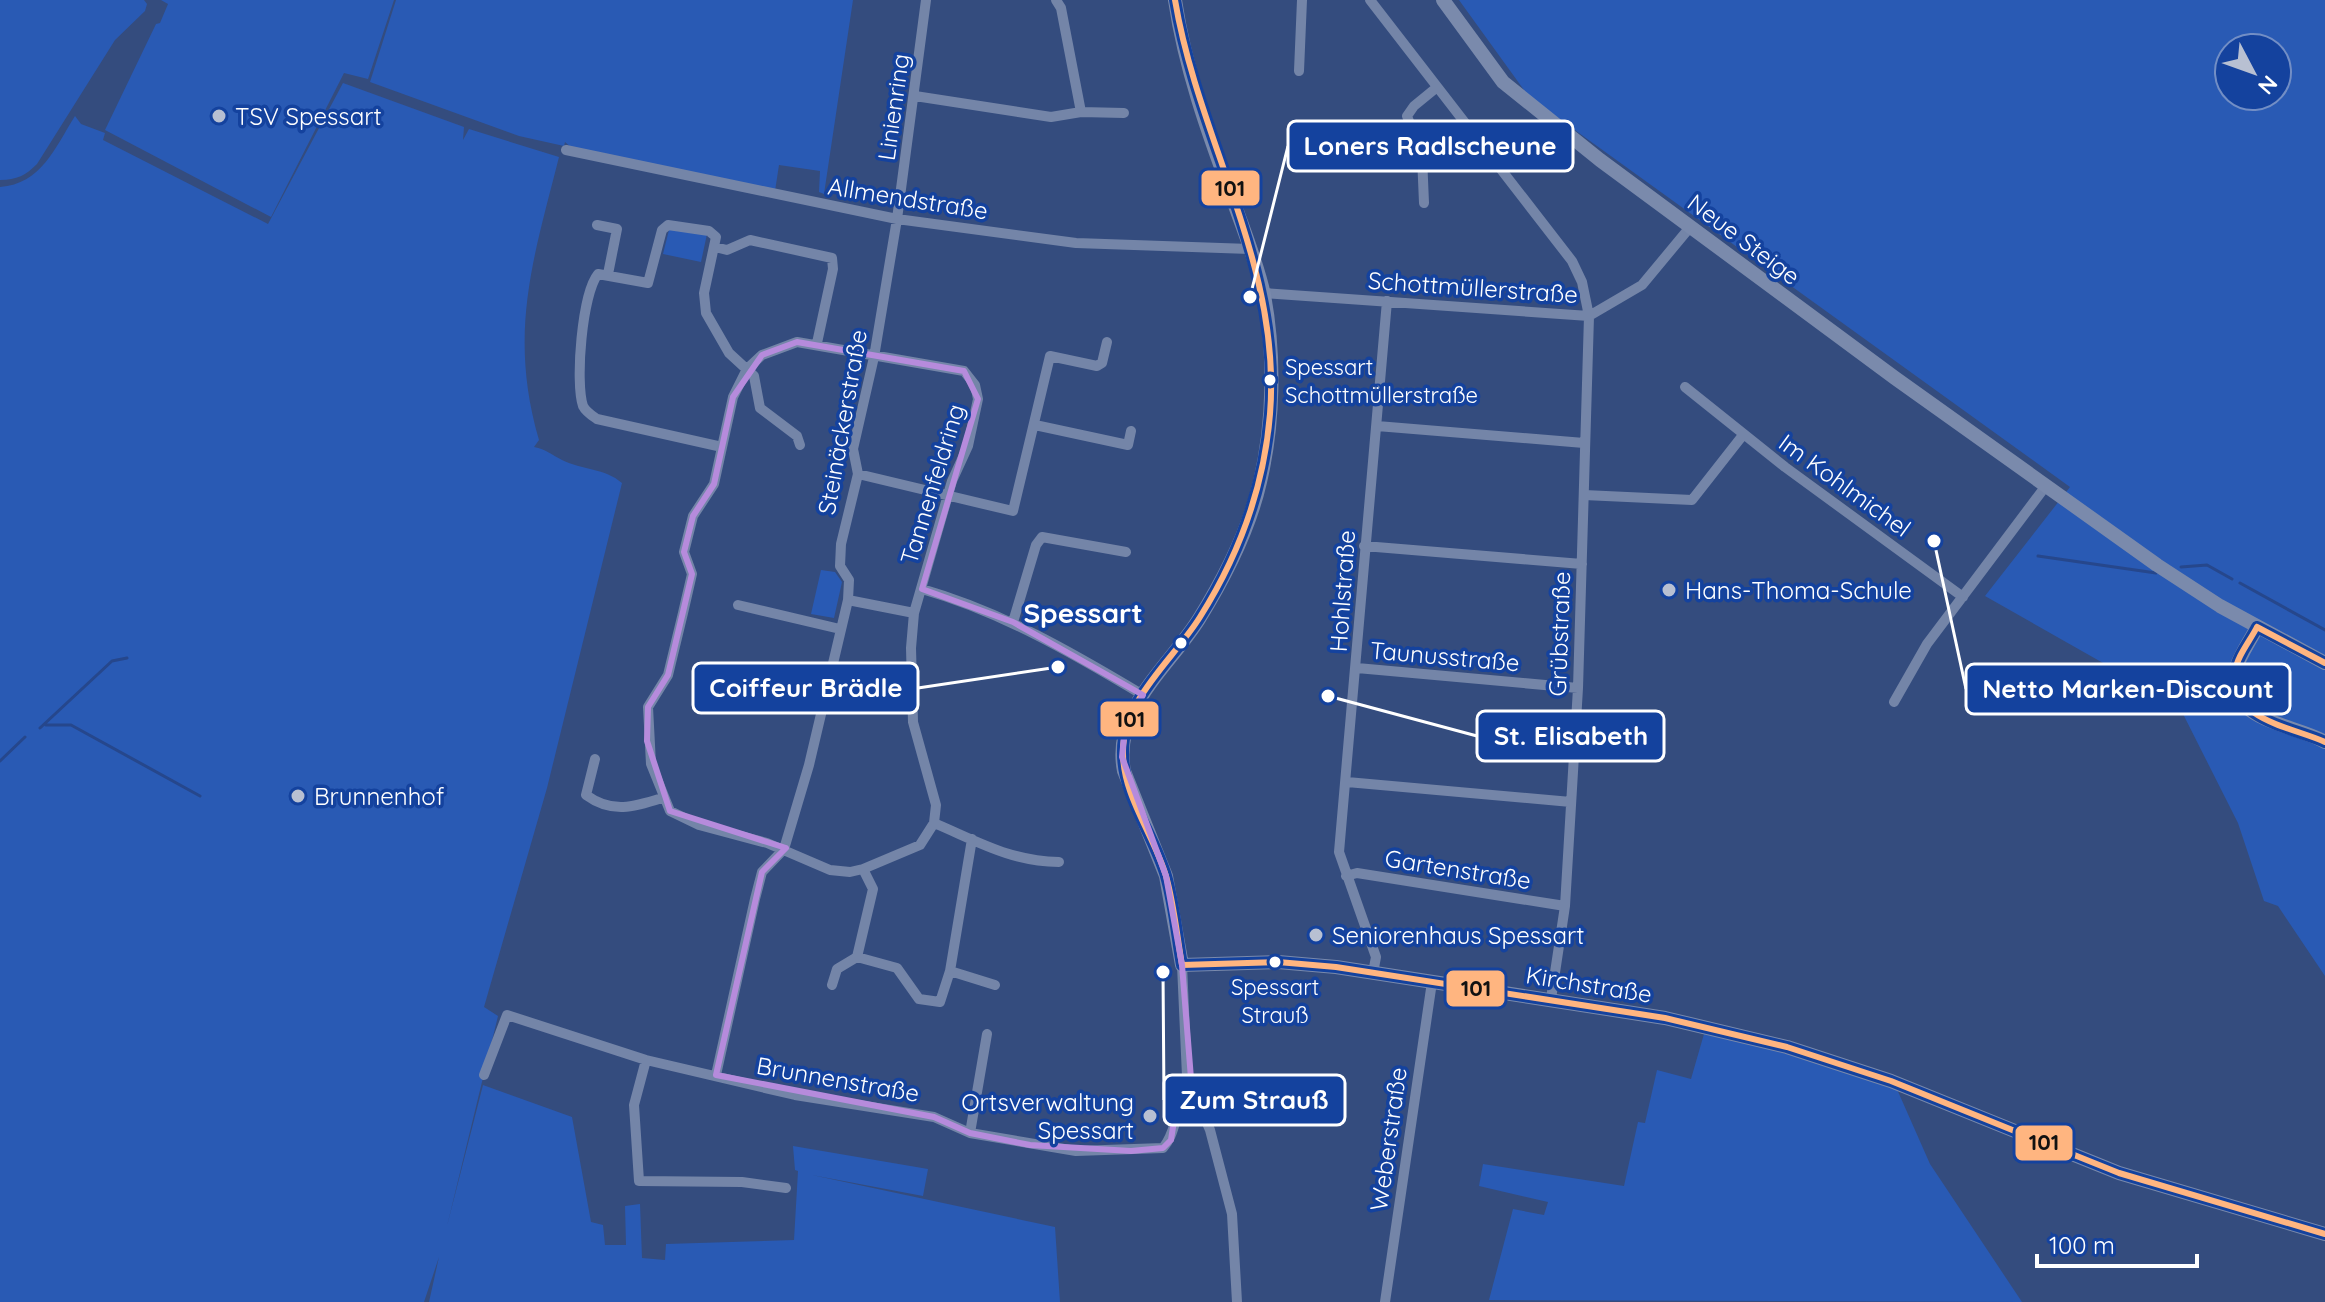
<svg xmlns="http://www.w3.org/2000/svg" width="2325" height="1302" viewBox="0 0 2325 1302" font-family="Quicksand,sans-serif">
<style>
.green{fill:#295ab4;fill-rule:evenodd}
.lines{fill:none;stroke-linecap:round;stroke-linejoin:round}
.stream{stroke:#26478c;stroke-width:3}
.street{stroke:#7485a8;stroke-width:10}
.secondary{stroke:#7a8aac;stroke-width:14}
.bus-1-casing{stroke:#14429e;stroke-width:12}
.bus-1{stroke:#ffb580;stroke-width:6}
.marked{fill:none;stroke:#b68bdc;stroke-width:6;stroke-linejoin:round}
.poi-dot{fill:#b8c0d2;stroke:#14429e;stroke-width:3}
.bus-dot{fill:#fff;stroke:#14429e;stroke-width:3}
.labels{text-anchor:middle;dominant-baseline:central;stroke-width:7;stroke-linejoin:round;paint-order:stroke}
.bus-label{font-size:22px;fill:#fff;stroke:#14429e;text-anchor:start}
.street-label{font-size:24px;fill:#fff;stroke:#14429e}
.poi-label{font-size:24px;fill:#fff;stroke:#14429e;text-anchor:start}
.quarter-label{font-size:28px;font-weight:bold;fill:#fff;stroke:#14429e}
.leader{fill:none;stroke:#fff;stroke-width:3}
.callout-dot{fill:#fff;stroke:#14429e;stroke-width:3}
.callout{fill:#14429e;stroke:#fff;stroke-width:3}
.callout-label{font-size:26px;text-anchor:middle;font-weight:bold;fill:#fff}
.line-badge{stroke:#14429e;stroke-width:3}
.pale-badge-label{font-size:22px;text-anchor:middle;font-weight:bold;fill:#111}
</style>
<rect width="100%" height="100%" fill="#344c7e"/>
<!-- green -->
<path class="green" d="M0 0H144L147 4 145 11 115 40 37 164C26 175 17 180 0 180Z
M161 0H394L368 79 344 73 271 217 105 130 156 24 160 23 168 4Z
M396 0H853L824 194 819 192 820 171 779 165 775 191 572 148 565 142 564 146 519 136 370 82Z
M1459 0H2325V976L2278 906 2264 901 2238 823 2179 706 1985 596 2070 487 1529 97ZM2229 48H2277V96H2229Z
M343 83 464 127 463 140 469 129 559 157C533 260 508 333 539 440L534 447C546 449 552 455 562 460 582 470 605 468 622 483L547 788 484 1007 498 1016 447 1226 483 1085 572 1117 591 1222 603 1225 605 1245H626L625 1206 640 1204 642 1258 665 1260 666 1244 794 1240 798 1171 795 1170 793 1146 928 1169 923 1196 812 1175 1055 1227 1060 1302H429L439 1257 424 1302H0V187C41 184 55 148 75 116L81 124 105 133 103 140 268 224Z
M670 226 707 234 701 262 663 254Z
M821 570 835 572 842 582 834 618 811 614Z
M1704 1034 1771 1046 1896 1087 1930 1164 2022 1302 1489 1300 1513 1209 1544 1215 1548 1202 1479 1186 1483 1164 1624 1186 1638 1122 1645 1123 1657 1070 1691 1079Z"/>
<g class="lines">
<!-- stream -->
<path class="stream" d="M2038 556 2156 573
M2181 567 2207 565 2232 579
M2240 583 2325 630
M46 725H71L200 796
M40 728 112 661 127 658
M0 761 25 737"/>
<!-- street -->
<path class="street" d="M1056 0 1061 8 1081 112
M1370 0 1572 261 1582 282 1589 316 1578 688 1565 906 1551 999
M1299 71 1302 0
M915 96 1051 117 1081 112 1124 113
M566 150 897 219 1076 243 1250 249
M1424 203 1422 156 1407 116 1414 106 1436 88
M597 225 617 229 608 274
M715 247 727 250 750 240 832 258 833 269 817 343
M1263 293 1589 316 1642 285 1691 226
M797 342 964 371 975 385 978 399 968 446 952 481 914 613 911 648 913 722 936 805 934 823 920 845 863 869 850 872 830 870 767 843 699 825 670 811 651 764 648 707 668 675 683 613 692 574 684 552 693 516 714 484 733 397 747 369 762 355Z
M1685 387 1785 467 1963 597
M1035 425 1128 445 1131 431
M1377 426 1584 443
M722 447 597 419C591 415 586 412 583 406 575 382 582 294 598 274L648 283 662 230 668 225 709 231 716 237 704 293 706 313 729 353 754 376 760 408 797 436 800 445
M858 474 1013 511 1050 356 1097 366 1102 363 1107 342
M1584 495 1692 500 1743 435
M1364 546 1582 564
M922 589C1002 612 1071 652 1143 695
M848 600 914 613
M738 605 840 629
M1013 622 1036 545 1042 537 1126 552
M1357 668 1578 688
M1894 702 1927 644 2045 487
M595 759 586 795C612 814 634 807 662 798
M1347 782 1571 802
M934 823C979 842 1010 861 1059 862
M1346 876 1357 873 1565 906
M857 957 897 968 919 999 940 1002 950 971 972 839
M857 957 873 889 863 869
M1182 965 1187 1076 1210 1130 1232 1214 1237 1302
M950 971 995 985
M1373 973 1376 957 1339 852 1387 301
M832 985 837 969 857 957
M646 1060 634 1105 639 1181 742 1182 786 1188
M484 1075 507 1015 646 1060 795 1095 934 1117 970 1133 1076 1151 1163 1148C1178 1131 1173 1108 1192 1091
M716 1075 755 899 762 872 784 849 809 765 848 600 849 580 840 566 841 544 858 474 853 449 874 357 897 219 926 0
M970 1133 987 1034
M1385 1302 1432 982"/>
<!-- secondary -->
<path class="secondary" d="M1175 0C1185 68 1208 133 1232 197 1243 229 1257 262 1264 295 1275 355 1274 422 1260 482 1249 530 1225 577 1199 619 1169 667 1112 709 1124 771L1166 876 1182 965 1278 962 1336 967 1665 1018 1787 1047 1891 1081 2119 1173 2325 1234
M1443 0 1503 82 1600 160 1895 378 2157 565 2220 606 2325 663
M2257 627C2251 640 2238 657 2235 672 2226 722 2296 724 2325 742"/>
<!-- bus-1 casing -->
<g class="bus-1-casing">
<path id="bus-1" d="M1175 0C1199 143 1282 266 1270 414 1264 488 1239 555 1200 617 1174 659 1123 699 1123 751 1122 795 1154 835 1166 876 1174 904 1177 936 1182 965
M2257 627C2250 641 2237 656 2235 672 2228 720 2293 727 2325 742
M2257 627 2325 663
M1182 965 1278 962 1336 967 1665 1018 1787 1047 1891 1081 2119 1173 2325 1234"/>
</g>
<!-- bus-1 -->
<use href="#bus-1" class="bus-1"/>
</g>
<!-- marked area -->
<path class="marked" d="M797 342 964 371 978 399 922 589 1013 622 1143 695 1125 727 1122 757 1166 876 1182 965 1192 1091 1175 1114 1171 1140 1163 1148 1131 1151 1030 1145 970 1133 934 1117 716 1075 762 872 786 848 670 811 647 741 648 707 668 675 692 574 684 552 693 516 714 484 733 397 762 355Z"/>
<!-- markers -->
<g class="poi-dot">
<circle cx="219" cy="116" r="8"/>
<circle cx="1669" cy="590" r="8"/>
<circle cx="298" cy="796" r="8"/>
<circle cx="1316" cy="935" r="8"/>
<circle cx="1150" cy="1116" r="8"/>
</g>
<g class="bus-dot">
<circle cx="1270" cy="380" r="7"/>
<circle cx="1181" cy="643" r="7"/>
<circle cx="1275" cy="962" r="7"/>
</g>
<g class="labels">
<!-- bus labels -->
<g class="bus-label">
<text x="1285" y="367">Spessart<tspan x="1285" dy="28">Schottmüllerstraße</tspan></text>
<text x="1275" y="987" text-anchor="middle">Spessart<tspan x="1275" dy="28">Strauß</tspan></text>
</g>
<!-- street labels -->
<g class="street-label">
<text transform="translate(893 107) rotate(-82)">Linienring</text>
<text transform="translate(908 198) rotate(9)">Allmendstraße</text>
<text transform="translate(1744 239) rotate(37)">Neue Steige</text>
<text transform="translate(1473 287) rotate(4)">Schottmüllerstraße</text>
<text transform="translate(842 422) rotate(-80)">Steinäckerstraße</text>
<text transform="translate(932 484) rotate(-73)">Tannenfeldring</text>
<text transform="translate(1845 485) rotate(36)">Im Kohlmichel</text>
<text transform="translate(1342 591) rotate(-86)">Hohlstraße</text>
<text transform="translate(1559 634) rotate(-88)">Grübstraße</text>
<text transform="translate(1445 656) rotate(5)">Taunusstraße</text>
<text transform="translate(1458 869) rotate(9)">Gartenstraße</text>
<text transform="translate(1589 984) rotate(9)">Kirchstraße</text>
<text transform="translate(838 1079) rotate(10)">Brunnenstraße</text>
<text transform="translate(1388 1139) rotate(-82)">Weberstraße</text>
</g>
<!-- poi labels -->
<g class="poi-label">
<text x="235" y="116">TSV Spessart</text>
<text x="1685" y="590">Hans-Thoma-Schule</text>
<text x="314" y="796">Brunnenhof</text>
<text x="1332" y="935">Seniorenhaus Spessart</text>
<text x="1134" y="1102" text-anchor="end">Ortsverwaltung<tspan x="1134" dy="28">Spessart</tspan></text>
</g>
<!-- quarter labels -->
<g class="quarter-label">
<text x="1083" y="612">Spessart</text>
</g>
</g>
<!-- callouts -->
<path class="leader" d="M1250 297L1288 146M1058 667L918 688M1934 541L1966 689M1328 696L1477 736M1163 972L1164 1100"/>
<g class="callout-dot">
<circle cx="1250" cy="297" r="8"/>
<circle cx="1058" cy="667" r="8"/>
<circle cx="1934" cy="541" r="8"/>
<circle cx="1328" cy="696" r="8"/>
<circle cx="1163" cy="972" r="8"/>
</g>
<g class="callout">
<rect x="1288" y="121" width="285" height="50" rx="8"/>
<rect x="693" y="663" width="225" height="50" rx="8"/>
<rect x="1966" y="664" width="324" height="50" rx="8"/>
<rect x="1477" y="711" width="187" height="50" rx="8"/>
<rect x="1164" y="1075" width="181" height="50" rx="8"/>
</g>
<g class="callout-label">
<text x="1430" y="155">Loners Radlscheune</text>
<text x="806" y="697">Coiffeur Brädle</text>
<text x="2128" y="698">Netto Marken-Discount</text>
<text x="1571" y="745">St. Elisabeth</text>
<text x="1254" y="1109">Zum Strauß</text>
</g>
<g class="line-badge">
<rect x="1200" y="169" width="61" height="38" rx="8" fill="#ffb580"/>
<rect x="1099" y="700" width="61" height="38" rx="8" fill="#ffb580"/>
<rect x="1445" y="969" width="61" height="39" rx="8" fill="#ffb580"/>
<rect x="2014" y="1124" width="60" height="38" rx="8" fill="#ffb580"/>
</g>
<g class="pale-badge-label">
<text x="1230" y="196">101</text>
<text x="1130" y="727">101</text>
<text x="1476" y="996">101</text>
<text x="2044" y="1150">101</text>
</g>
<!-- north arrow -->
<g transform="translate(2253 72) rotate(131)"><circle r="38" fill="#14429e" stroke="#728ec5" stroke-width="2"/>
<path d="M0-6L14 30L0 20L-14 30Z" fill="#b8c0d2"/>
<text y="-12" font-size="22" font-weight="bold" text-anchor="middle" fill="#ffffff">N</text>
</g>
<!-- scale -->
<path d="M2037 1254v12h160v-12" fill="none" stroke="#ffffff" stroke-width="4"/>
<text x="2049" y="1254" font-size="24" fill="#ffffff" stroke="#14429e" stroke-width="6" paint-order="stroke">100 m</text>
</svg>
